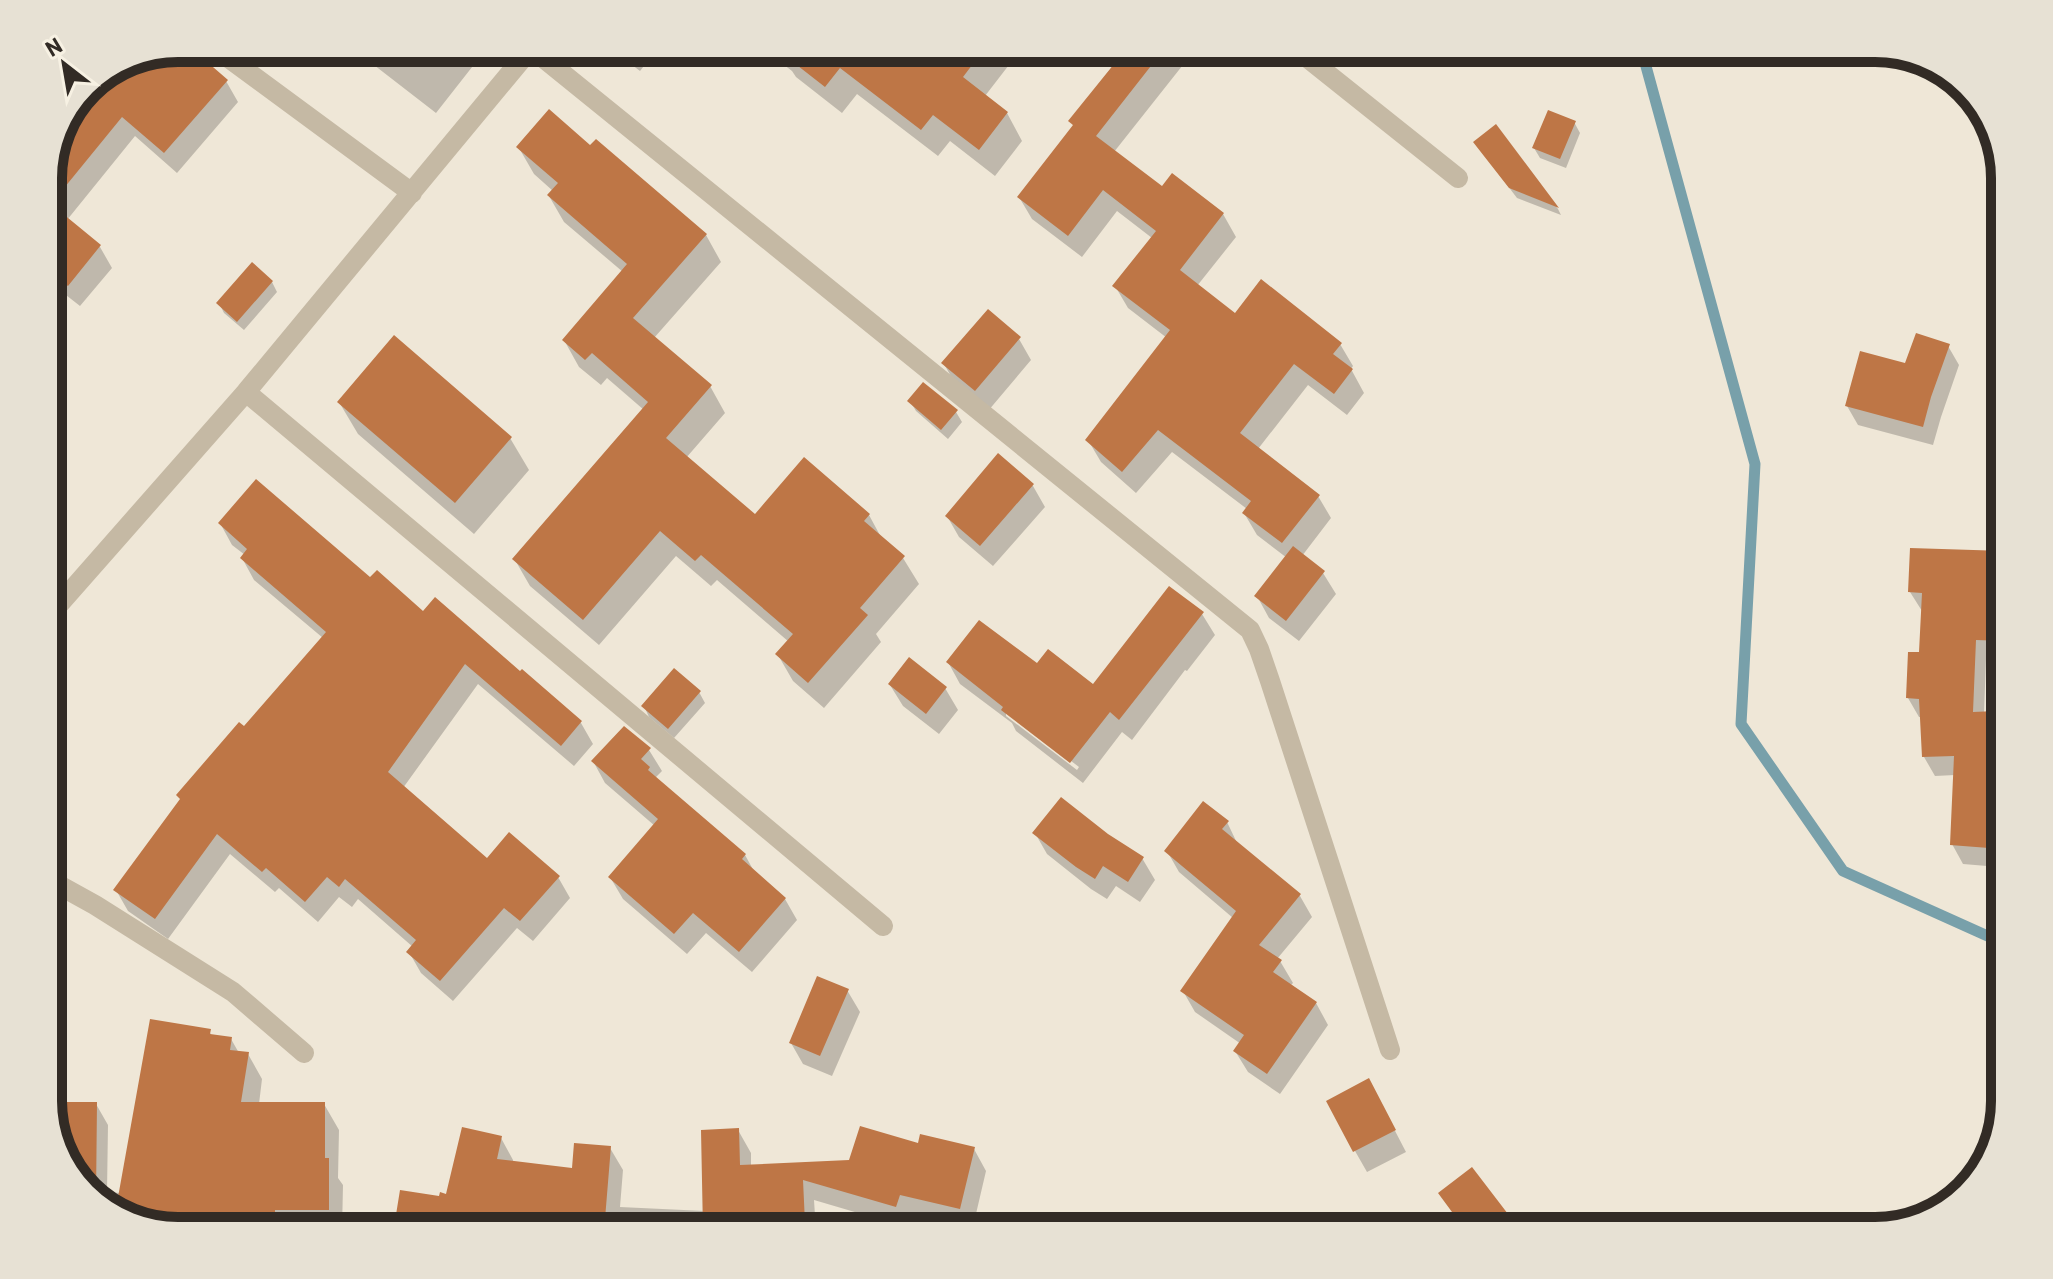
<svg xmlns="http://www.w3.org/2000/svg" width="2053" height="1279" viewBox="0 0 2053 1279" font-family="Barlow,sans-serif">
<style>
.shadow{fill:#0003;fill-rule:evenodd}
.lines{fill:none;stroke-linecap:round;stroke-linejoin:round}
.stream{stroke:#78a0aa;stroke-width:11}
.building{fill:#be7646}
.street{stroke:#c5b9a4;stroke-width:20}
.rim{fill:none;stroke:#322b25;stroke-width:10}
</style>
<rect width="100%" height="100%" fill="#efe7d7"/>
<!-- shadow -->
<path class="shadow" d="M352 48H487L436 113Z
M615 48H658L640 71 619 55Z
M762 48H1022L985 96 1007 113 1022 141 995 176 950 141 938 156 857 94 842 113 796 77 792 71Z
M1122 48H1205L1195 60 1190 56 1114 152 1163 189 1223 214 1236 237 1197 286 1235 315 1340 344 1353 366 1351 369 1364 393 1347 415 1308 385 1258 449 1318 496 1331 518 1302 556 1323 573 1336 594 1299 641 1269 618 1257 596 1287 558 1257 535 1244 513 1247 509 1172 452 1136 493 1101 462 1088 440 1167 338 1128 308 1115 286 1152 238 1117 211 1082 257 1032 219 1019 197 1074 127 1071 121 1125 50Z
M1375 48H1403L1391 61Z
M174 50 187 61 226 81 238 102 177 173 135 136 67 220 100 247 112 268 80 306 48 281V169L86 86Z
M1574 122 1580 133 1566 168 1540 158 1534 148Z
M1496 127 1558 209 1561 215 1517 198 1482 152Z
M519 148H591L706 235 721 262 654 338 710 386 725 413 686 458 755 517 869 515 882 539 903 558 919 584 876 634 881 642 824 708 793 681 778 655 789 642 717 580 711 586 676 556 599 645 530 586 515 560 644 410 607 378 601 385 579 367 564 340 623 272 564 222 549 196 553 191 534 174Z
M272 282 277 292 244 330 224 313 219 303Z
M1019 339 1031 360 988 411 956 385 944 364Z
M1948 346 1959 365 1941 417 1933 445 1858 425 1847 406 1906 365Z
M910 401 956 412 962 422 948 439 916 411Z
M339 402 510 438 529 470 474 534 358 434Z
M999 456 1033 486 1045 507 993 566 959 537 947 516Z
M220 523 370 580 520 674 522 671 581 723 593 744 574 766 478 684 403 788 487 861 558 877 570 898 533 941 517 928 453 1001 421 973 409 952 413 947 358 899 352 907 339 897 318 922 279 888 275 892 230 854 168 939 128 911 116 890 244 729 323 638 254 580 242 558 245 555 232 545Z
M2005 553V659H1986L1984 714 1995 713 2005 731 2004 837H2002L1999 867 1963 864 1952 844 1955 775 1935 776 1924 757 1922 717H1919L1908 698 1921 654 1922 611 1910 592Z
M1202 614 1215 635 1187 671 1185 670 1132 740 1122 732 1083 783 1016 731 1012 723 960 684 948 662 1037 666 1093 687ZM1006 711 1079 767 1077 770 1006 716Z
M890 685 945 688 958 710 939 734 903 706Z
M699 692 705 703 674 738 649 717 644 706Z
M649 750 662 771 655 778 745 855 755 873 785 899 797 920 752 972 706 933 687 954 623 899 610 877 655 826 605 783 593 761Z
M1227 822 1238 845 1300 896 1312 917 1277 959 1280 961 1293 983 1290 986 1316 1003 1328 1025 1280 1094 1248 1072 1235 1051 1241 1044 1195 1012 1183 991 1233 918 1179 872 1167 851Z
M1035 833 1107 836 1142 858 1155 880 1140 902 1116 886 1107 899 1091 889 1047 854Z
M847 990 860 1012 832 1076 803 1064 791 1043Z
M209 1031 212 1036 231 1039 239 1053 248 1054 262 1079 259 1104H324L339 1130 338 1178 343 1185 342 1231H178L112 1213 106 1207V1201H100L66 1167 63 1159 96 1104 108 1125 107 1192 121 1193Z
M1380 1102 1406 1152 1367 1172 1355 1151Z
M738 1130 751 1153V1166L851 1162 920 1146 974 1149 986 1171 972 1231H993H968L969 1230 912 1216 909 1228 814 1200 816 1231H399L396 1226 440 1198 447 1196 501 1138 513 1160V1163L574 1170 610 1148 623 1170 620 1207 705 1211Z"/>
<g class="lines">
<!-- stream -->
<path class="stream" d="M1641 48 1755 464 1741 724 1843 871 1992 938 2005 982"/>
</g>
<!-- building -->
<path class="building" d="M178 48H191L228 80 164 153 122 117 51 204 101 245 68 286 48 271V169L85 88 89 85Z
M775 48H985L963 77 1008 112 979 150 933 115 921 130 840 68 825 87Z
M1127 48H1165L1096 136 1162 186 1172 173 1224 213 1180 270 1235 313 1261 279 1342 343 1333 354 1353 369 1334 394 1294 364 1240 433 1320 495 1282 543 1242 513 1251 501 1158 430 1122 472 1085 440 1170 330 1112 286 1156 231 1103 190 1068 236 1017 197 1073 125 1068 121Z
M549 109 590 145 596 139 707 234 633 318 712 385 666 438 755 514 804 457 870 514 864 521 905 556 860 608 868 615 808 683 775 654 793 634 701 555 695 561 660 531 583 620 512 559 648 402 592 353 585 360 562 340 627 264 547 195 558 183 516 147Z
M1548 110 1576 121 1560 159 1532 148Z
M1496 124 1559 208 1509 188 1473 142Z
M252 262 273 281 237 322 216 303Z
M988 309 1021 337 975 391 941 363Z
M1916 333 1950 344 1931 397 1923 427 1845 406 1860 351 1905 363Z
M394 335 512 437 455 503 337 402Z
M923 382 958 410 941 430 907 401Z
M998 453 1034 484 980 546 945 516Z
M256 479 370 577 377 570 423 611 435 597 520 671 522 669 582 721 561 746 465 664 388 772 487 858 509 832 560 876 520 921 504 908 440 981 406 952 416 940 345 879 339 887 327 877 305 902 266 868 262 872 217 834 155 919 113 890 180 799 176 795 239 722 244 726 326 632 240 558 247 549 218 523Z
M1293 546 1325 571 1286 621 1254 596Z
M1910 548 2005 551V641L1976 640 1973 712 1996 711 1997 753 1994 818H1991L1989 848 1950 845 1954 756 1922 757 1919 699 1906 698 1908 652H1919L1922 593 1908 592Z
M1169 586 1204 612 1119 720 1110 712 1070 763 1001 710 1003 707 946 662 979 620 1037 663 1048 649 1093 684Z
M909 657 947 687 926 714 888 684Z
M674 668 701 691 668 729 641 706Z
M624 726 651 748 641 759 650 767 648 770 746 854 742 859 786 898 739 952 693 913 674 934 608 877 658 819 591 761Z
M1061 797 1108 834 1144 857 1128 882 1103 866 1095 879 1076 867 1032 833Z
M1203 801 1229 821 1222 829 1301 894 1259 945 1282 960 1273 972 1317 1002 1267 1074 1233 1051 1244 1035 1180 991 1236 911 1164 851Z
M817 976 849 989 820 1056 789 1043Z
M150 1019 211 1029 210 1034 232 1037 230 1050 249 1052 241 1102H325V1158H329V1210H275V1231H178L115 1214Z
M1369 1078 1396 1130 1353 1152 1326 1101Z
M62 1102H97L96 1197 66 1167 61 1153Z
M860 1126 918 1143 920 1134 975 1147 960 1209 900 1195 896 1207 803 1180 805 1223 756 1227V1231H703L701 1130 739 1128 740 1165 849 1160Z
M462 1127 502 1136 497 1159 572 1168 574 1143 611 1146 604 1231H421L394 1227 400 1190 439 1196 440 1192 446 1194Z
M1472 1167 1521 1231H1466L1438 1193Z"/>
<g class="lines">
<!-- street -->
<path class="street" d="M215 48 412 193
M531 48 1250 630 1259 649 1270 681 1390 1050
M1295 48 1458 178
M246 392 883 926
M48 617 246 392 531 48
M48 879 95 905 233 992 304 1053"/>
</g>
<!-- crop -->
<path d="M0 0H2053V1279H0ZM178 62H1875A116 116 0 0 1 1991 178V1101A116 116 0 0 1 1875 1217H178A116 116 0 0 1 62 1101V178A116 116 0 0 1 178 62Z" fill="#e7e1d4" fill-rule="evenodd"/>
<path class="rim" d="M178 62H1875A116 116 0 0 1 1991 178V1101A116 116 0 0 1 1875 1217H178A116 116 0 0 1 62 1101V178A116 116 0 0 1 178 62Z"/>
<!-- north arrow -->
<g transform="translate(64 64) rotate(329)" stroke="#f7f1e3" stroke-width="6" paint-order="stroke">
<path d="M0-6L14 30L0 20L-14 30Z" fill="#322b25"/>
<text y="-12" font-size="22" font-weight="bold" text-anchor="middle" fill="#322b25">N</text>
</g>
</svg>
